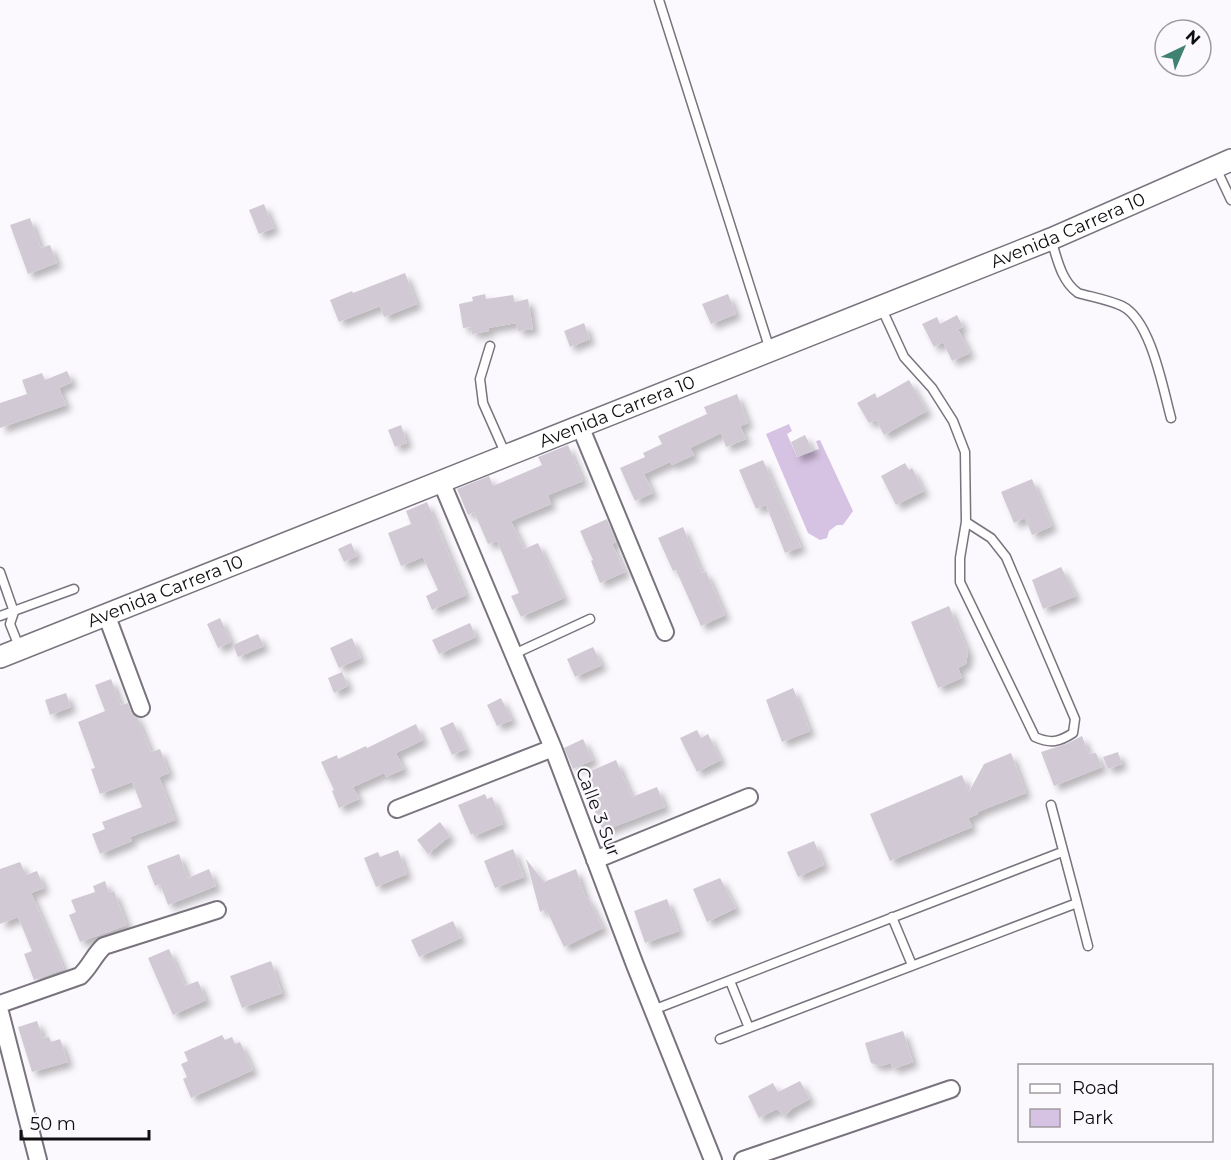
<svg xmlns="http://www.w3.org/2000/svg" width="1231" height="1160" viewBox="0 0 1231 1160" font-family="Montserrat,sans-serif">
<style>
.green{fill:#d6c2e2}
.building{fill:#d1cad5;filter:url(#shadow)}
.lines{fill:none;stroke-linecap:round;stroke-linejoin:round}
.service-casing{stroke:#79737d;stroke-width:11}
.minor-casing{stroke:#79737d;stroke-width:20}
.tertiary-casing{stroke:#79737d;stroke-width:24}
.service{stroke:#fff;stroke-width:8}
.minor{stroke:#fff;stroke-width:16}
.tertiary{stroke:#fff;stroke-width:21}
.labels{text-anchor:middle;dominant-baseline:central;stroke-width:4.5;stroke-linejoin:round;paint-order:stroke}
.street-label{font-size:18px;fill:#100e11;stroke:#fcf9fe}
</style>
<defs>
<filter id="shadow"><feDropShadow dx="5.5" dy="5.5" stdDeviation="3" flood-color="#0004"/></filter>
</defs>
<rect width="100%" height="100%" fill="#fcf9fe"/>
<!-- green -->
<path class="green" d="M789 424 792 431 787 434 797 457 819 449 816 441 820 440 853 511 843 525H837L829 531 827 538 820 540 808 533 766 434Z"/>
<!-- building -->
<path class="building" d="M264 204 274 228 259 234 249 210Z
M30 218 41 248 50 245 57 263 28 274 10 225Z
M405 273 417 304 384 317 380 306 339 322 330 300 352 291 353 293Z
M485 294 486 299 513 295 515 302 528 299 533 329 518 331 516 323 488 328 489 331 472 334 471 327 463 328 459 304 473 301 472 297Z
M728 294 736 314 711 324 702 304Z
M957 315 963 327 958 329 970 353 952 361 943 342 934 347 922 324 937 317 940 324Z
M584 323 590 339 570 347 564 331Z
M67 371 72 382 59 388 66 405 0 428V403L27 394 22 380 42 373 45 380Z
M909 380 927 411 884 435 876 420 869 423 857 403 875 393 877 398Z
M737 394 748 423 740 426 746 439 726 447 721 433 690 448 694 455 672 465 670 462 644 474 653 493 635 501 620 468 645 457 643 453 662 444 658 436 707 414 704 407Z
M401 425 407 443 395 447 388 430Z
M805 435 813 451 797 457 791 442Z
M568 445 583 481 548 495 551 504 511 521 524 549 538 543 564 598 521 617 511 596 519 593 497 541 488 544 474 512 468 515 457 489 489 476 493 486 542 465 538 457Z
M763 460 801 547 785 553 766 505 756 509 739 470Z
M905 463 909 470 912 468 924 491 896 505 881 476Z
M1032 479 1052 526 1032 535 1025 518 1014 523 1001 492Z
M427 502 466 595 432 610 426 596 438 590 423 557 401 566 388 533 411 524 406 511Z
M607 519 616 542 612 544 625 572 600 583 591 561 593 560 580 531Z
M683 527 702 573 706 572 725 615 701 626 676 570 673 571 658 538Z
M351 543 357 556 344 562 338 549Z
M1061 567 1076 596 1043 609 1032 580Z
M949 606 968 652 966 664 958 668 962 678 938 688 911 622Z
M220 618 231 642 218 648 207 624Z
M470 623 476 637 439 654 432 640Z
M258 634 264 646 238 657 233 645Z
M352 638 361 658 339 668 330 648Z
M593 647 602 665 575 677 567 659Z
M342 672 348 686 334 693 328 678Z
M111 679 121 705 128 703 131 712 137 717 151 752 160 749 169 773 159 777 175 820 130 837 132 841 100 854 92 834 105 829 102 822 142 807 132 782 100 794 91 769 95 768 78 722 105 711 95 685Z
M793 688 810 731 782 742 766 700Z
M66 693 71 707 50 715 45 700Z
M501 698 512 720 497 726 487 705Z
M453 722 466 749 452 755 440 728Z
M416 724 423 740 396 753 404 769 386 777 384 773 353 787 359 799 339 808 332 791 334 790 321 762 337 755 338 759 366 746 367 748Z
M697 730 701 738 708 734 721 760 697 772 680 738Z
M1082 736 1089 754 1096 753 1102 767 1054 786 1041 752 1066 744Z
M583 739 593 760 573 769 564 748Z
M1118 752 1122 764 1108 769 1103 757Z
M1011 753 1026 793 977 812 978 814 968 818 972 827 890 861 870 814 962 775 969 792 984 764Z
M616 760 632 797 657 787 665 807 603 831 592 804 598 802 586 773Z
M485 794 487 799 492 797 503 824 474 836 473 833 471 835 458 805Z
M440 822 450 836 428 854 417 840Z
M814 841 824 865 798 877 787 852Z
M513 849 524 877 495 888 484 861Z
M398 850 407 874 376 887 364 858 378 852 380 857Z
M179 854 188 878 209 869 216 886 168 905 160 884 155 886 147 866Z
M526 859 544 882 576 869 586 899 588 898 603 928 564 947 546 909 540 912Z
M20 862 26 875 37 871 44 888 31 893 64 969 34 980 24 954 32 951 18 917 0 924V869Z
M720 878 736 908 707 922 693 889Z
M105 881 109 893 114 891 127 925 80 942 69 915 76 912 71 900 95 892 93 886Z
M667 899 679 931 645 943 634 911Z
M453 921 461 938 419 957 411 940Z
M169 949 185 986 198 981 206 1000 173 1015 148 958Z
M271 961 282 993 242 1008 230 976Z
M37 1021 43 1038 49 1037 51 1042 60 1039 68 1062 32 1072 18 1027Z
M903 1031 913 1062 893 1069 891 1063 880 1066 871 1063 865 1043Z
M222 1035 225 1040 232 1037 235 1044 240 1042 253 1070 191 1098 183 1079 187 1077 181 1064 188 1061 184 1052Z
M800 1081 810 1099 793 1108 784 1116 777 1109 759 1118 748 1096 773 1083 778 1092Z"/>
<g class="lines">
<!-- service casing -->
<g class="service-casing">
<path id="service" d="M659 0 770 350
M1215 166 1231 200
M1051 239C1057 258 1061 281 1078 293 1092 297 1109 300 1122 306 1151 320 1163 389 1171 418
M881 307 904 357 932 388 953 421 965 452 966 522 960 558V582L1035 737C1051 744 1059 742 1073 733L1075 719 1006 557 991 538 966 522
M490 346 480 379 483 403 506 455
M0 572 14 612 10 624 20 649
M0 616 74 589
M514 654 590 619
M1051 805 1077 903
M892 917 912 965
M730 981 749 1028
M653 1010 1062 852
M720 1039 1077 903 1088 946"/>
</g>
<!-- minor casing -->
<g class="minor-casing">
<path id="minor" d="M580 426 665 632
M441 481 553 748 635 965 713 1160
M106 614 141 708
M397 809 553 748
M595 860 749 797
M0 1004 80 976C90 967 94 955 104 946L217 910
M0 1012 38 1160
M743 1160 951 1089"/>
</g>
<!-- tertiary casing -->
<g class="tertiary-casing">
<g id="tertiary">
<path id="s1" d="M0 657 1051 239 1231 160"/>
</g>
</g>
<!-- service -->
<use href="#service" class="service"/>
<!-- minor -->
<use href="#minor" class="minor"/>
<!-- tertiary -->
<use href="#tertiary" class="tertiary"/>
</g>
<g class="labels">
<!-- street labels -->
<g class="street-label">
<text stroke="none"><textPath href="#s1" startOffset="1150">Avenida Carrera 10</textPath></text>
<text stroke="none"><textPath href="#s1" startOffset="664">Avenida Carrera 10</textPath></text>
<text stroke="none"><textPath href="#s1" startOffset="178">Avenida Carrera 10</textPath></text>
<text transform="translate(598 812) rotate(69)">Calle 3 Sur</text>
</g>
</g>
<!-- legend -->
<rect x="1018" y="1064" width="195" height="78" fill="#fcf9fe" stroke="#9e9b9f" stroke-width="1.5"/>
<rect x="1030" y="1084" width="30" height="9" fill="#ffffff" stroke="#9e9b9f" stroke-width="1.5"/>
<text x="1072" y="1094" font-size="18" fill="#100e11">Road</text>
<rect x="1030" y="1109" width="30" height="18" fill="#d6c2e2" stroke="#9e9b9f" stroke-width="1.5"/>
<text x="1072" y="1124" font-size="18" fill="#100e11">Park</text>
<!-- north arrow -->
<g transform="translate(1183 48) rotate(44)"><circle r="28" fill="#fcf9fe" stroke="#9e9b9f" stroke-width="1.5"/>
<path d="M0-4.5L10 22L0 15L-10 22Z" fill="#408272"/>
<text y="-9" font-size="16" font-weight="bold" text-anchor="middle" fill="#100e11">N</text>
</g>
<!-- scale -->
<path d="M21 1130v9h128v-9" fill="none" stroke="#100e11" stroke-width="3"/>
<text x="30" y="1130" font-size="18" fill="#100e11" stroke="#fcf9fe" stroke-width="4.5" paint-order="stroke">50 m</text>
</svg>
